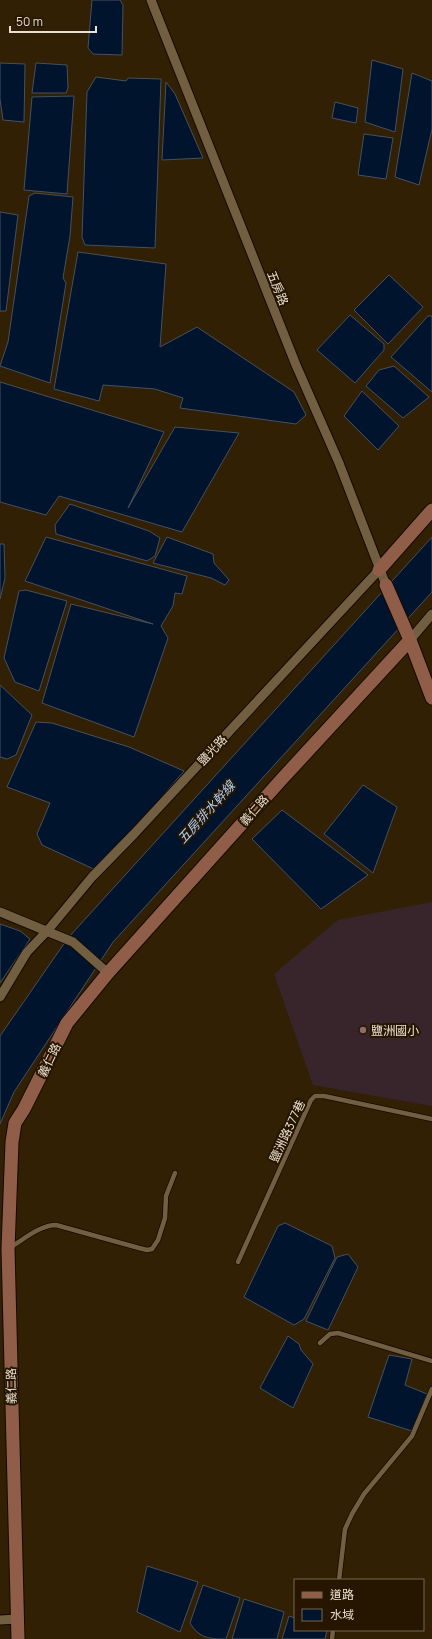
<svg xmlns="http://www.w3.org/2000/svg" width="432" height="1639" viewBox="0 0 432 1639" font-family="Manrope,'Noto Sans TC',sans-serif">
<style>
.education{fill:#37252b}
.water{fill:#00142d;stroke:#46515e}
.lines{fill:none;stroke-linecap:round;stroke-linejoin:round}
.lane-casing{stroke:#160a00;stroke-width:6}
.street-casing{stroke:#160a00;stroke-width:11}
.secondary-casing{stroke:#160a00;stroke-width:15}
.lane{stroke:#725f42;stroke-width:4.5}
.street{stroke:#725f42;stroke-width:9}
.secondary{stroke:#905d48;stroke-width:13}
.education-dot{fill:#8d6e63;stroke:#261600;stroke-width:1.5}
.labels{text-anchor:middle;dominant-baseline:central;stroke-width:4;stroke-linejoin:round;paint-order:stroke}
.street-label{font-size:12px;fill:#ebe0d0;stroke:#261600}
.poi-label{font-size:12px;fill:#ebe0d0;stroke:#261600;text-anchor:start}
.water-label{font-size:13px;font-style:italic;fill:#abcef8;stroke:#261600}
</style>
<rect width="100%" height="100%" fill="#312004"/>
<!-- education -->
<path class="education" d="M432 902V1106L313 1085 274 974 338 920Z"/>
<!-- water -->
<path class="water" d="M92 0H120L123 5 122 55 93 54 88 48Z
M372 60 403 69 395 132 365 122Z
M0 63 25 64 24 122 3 120 0 99Z
M36 63 67 65 68 88 66 93H32Z
M412 73 432 81V129L419 185 395 177Z
M96 77 126 81 128 78 161 79 155 248 85 245 82 237 87 92Z
M166 82 175 94 203 158 162 160Z
M74 96 67 194 24 190 32 97Z
M335 102 358 108 356 123 332 118Z
M364 134 393 138 386 179 358 175Z
M35 193 73 197 70 236 63 278 66 283 50 383 0 366 8 342 29 196Z
M0 212 18 215 6 311H0Z
M78 252 166 264 160 347 197 327 294 392 306 415 296 424 180 408 183 398 155 389 103 385 99 401 54 389Z
M389 275 423 307 388 344 354 310Z
M350 315 384 344V350L355 383 317 350Z
M428 316H432V392L391 357Z
M394 366 429 397 403 418 366 386 379 370Z
M0 382 164 432 128 508 175 427 239 433 182 532 59 496 46 515 0 502Z
M362 391 399 426 378 450 344 416Z
M70 504 149 531 160 538 155 556 147 561 56 534 55 525Z
M46 537 187 576 182 594 175 593 173 606 161 626 168 638 134 737 42 703 71 604 153 624 25 581Z
M167 537 213 554 214 563 229 580 225 585 211 578 153 563Z
M432 537V592L113 942 14 1092 0 1124V1036L68 938Z
M0 544H4L5 578 0 599Z
M26 590 67 601 39 691 15 682 4 658 19 591Z
M0 685 32 715 16 755 7 759 0 757Z
M36 722 52 723 129 747 184 771 98 871 42 845 37 834 50 803 7 787Z
M363 785 397 807 373 873 324 834Z
M282 810 368 875 321 909 252 839Z
M0 924 20 931 30 939 0 983Z
M285 1223 332 1246 335 1258 304 1319 294 1325 244 1297 278 1226Z
M348 1254 358 1267 328 1330 306 1321 337 1257Z
M288 1336 299 1344 301 1350 313 1364 293 1408 260 1388Z
M389 1355 412 1359 405 1385 427 1394 412 1431 368 1417Z
M147 1566 198 1582 180 1632 137 1612Z
M203 1585 240 1598 226 1639C209 1639 199 1638 190 1623Z
M244 1599 284 1612 277 1639H232Z
M289 1616 295 1618V1630H327L325 1639H282Z"/>
<g class="lines">
<!-- lane casing -->
<g class="lane-casing">
<path id="lane" d="M9 1248C23 1240 40 1225 56 1225L139 1248 147 1250 152 1249 158 1240 165 1218 166 1196 175 1173
M238 1262 311 1100 315 1096H324L432 1119
M320 1343 330 1334 338 1333 432 1361
M339 1580 345 1529 352 1514 364 1494 412 1436 432 1389
M332 1639 333 1630"/>
</g>
<!-- street casing -->
<g class="street-casing">
<path id="street" d="M151 0 296 365 339 463 386 585
M410 640 432 614
M0 912 73 942 108 973
M0 997 27 952 48 930 92 877 134 834 379 570
M0 1620 17 1619"/>
</g>
<!-- secondary casing -->
<g class="secondary-casing">
<path id="secondary" d="M379 570 432 510
M386 585 410 640 432 698
M18 1639 8 1249 12 1142 15 1123 24 1109 67 1023 108 973 281 780 410 640"/>
</g>
<!-- lane -->
<use href="#lane" class="lane"/>
<!-- street -->
<use href="#street" class="street"/>
<!-- secondary -->
<use href="#secondary" class="secondary"/>
</g>
<!-- markers -->
<circle class="education-dot" cx="363" cy="1030" r="4"/>
<g class="labels">
<!-- street labels -->
<g class="street-label">
<text transform="translate(278 288) rotate(68)">五房路</text>
<text transform="translate(212 750) rotate(-47)">鹽光路</text>
<text transform="translate(254 810) rotate(-48)">義仁路</text>
<text transform="translate(49 1060) rotate(-64)">義仁路</text>
<text transform="translate(287 1131) rotate(-65)">鹽洲路377巷</text>
<text transform="translate(11 1386) rotate(-91)">義仁路</text>
</g>
<!-- poi labels -->
<g class="poi-label">
<text x="371" y="1030">鹽洲國小</text>
</g>
<!-- water labels -->
<g class="water-label">
<text transform="translate(206 812) rotate(-48)">五房排水幹線</text>
</g>
</g>
<!-- legend -->
<rect x="294" y="1579" width="130" height="52" fill="#261600" stroke="#756753"/>
<rect x="302" y="1592" width="20" height="6" fill="#905d48" stroke="#756753"/>
<text x="330" y="1599" font-size="12" fill="#ebe0d0">道路</text>
<rect x="302" y="1609" width="20" height="12" fill="#00142d" stroke="#756753"/>
<text x="330" y="1619" font-size="12" fill="#ebe0d0">水域</text>
<!-- scale -->
<path d="M10 26v6h86v-6" fill="none" stroke="#ebe0d0" stroke-width="2"/>
<text x="16" y="26" font-size="12" fill="#ebe0d0" stroke="#261600" stroke-width="3" paint-order="stroke">50 m</text>
</svg>
